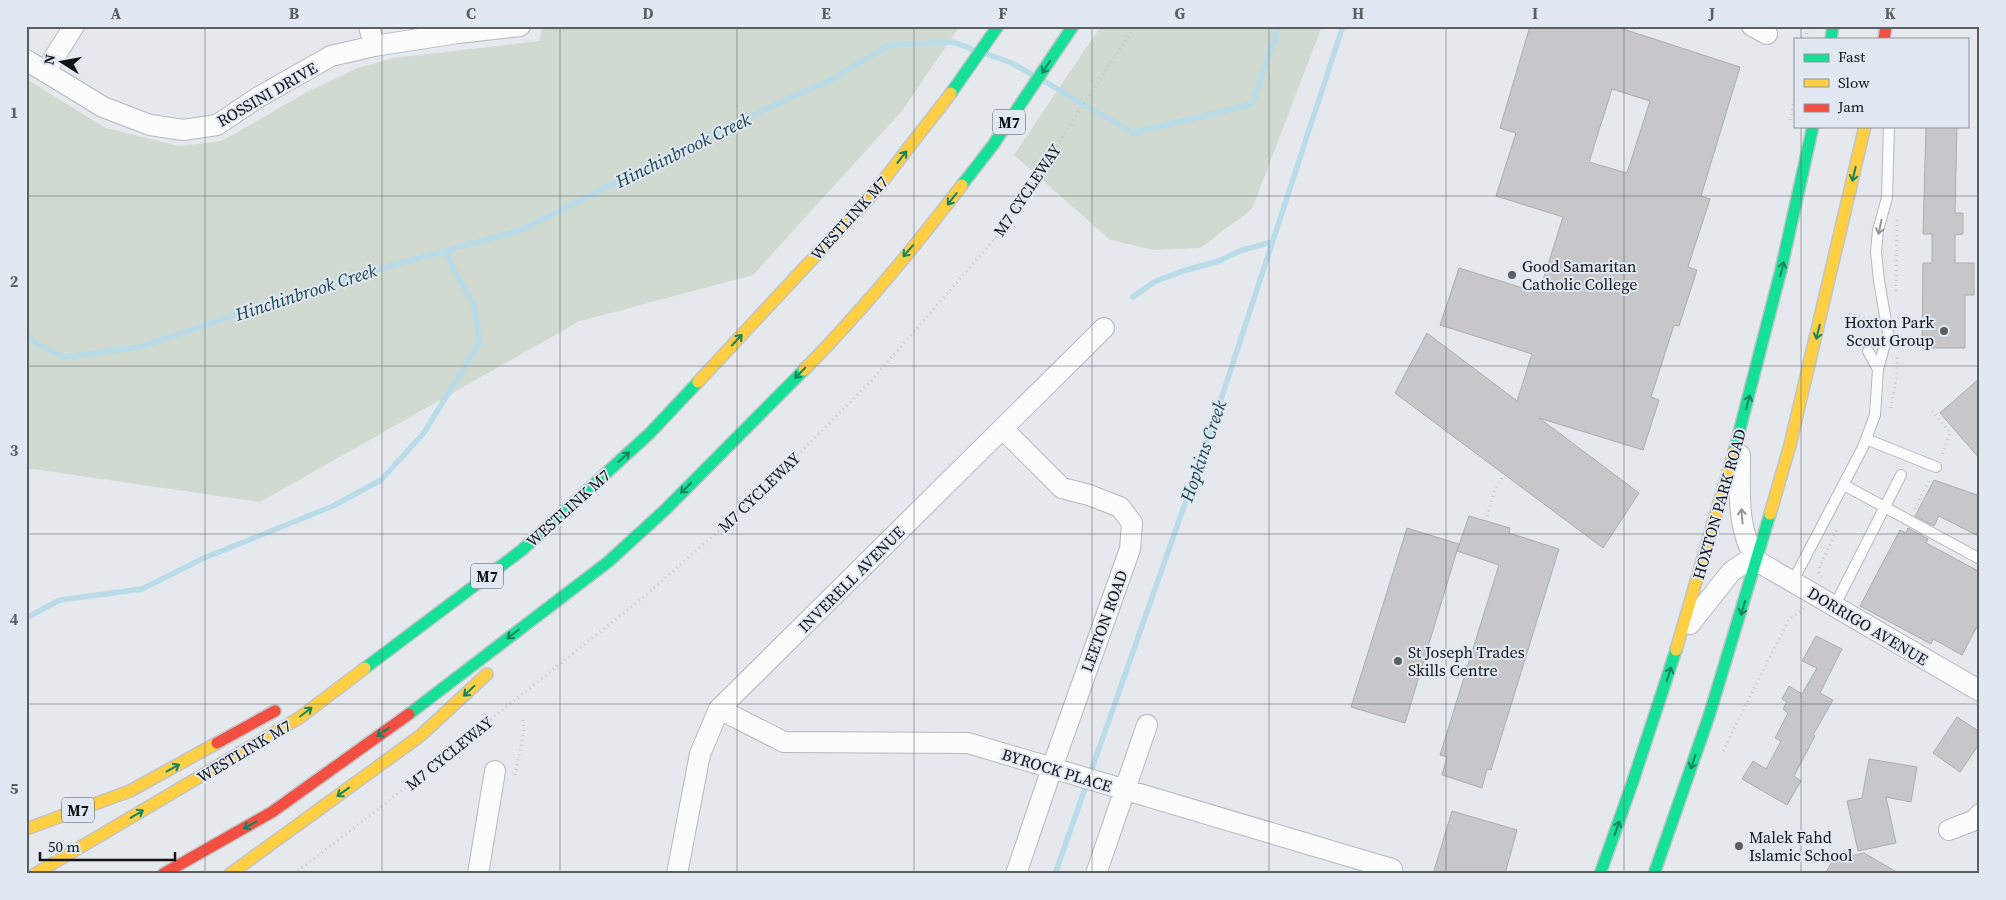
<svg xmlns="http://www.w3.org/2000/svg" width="2006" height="900" viewBox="0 0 2006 900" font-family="'Source Serif 4',serif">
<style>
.green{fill:#d0dad1}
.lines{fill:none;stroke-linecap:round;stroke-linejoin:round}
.stream{stroke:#badce9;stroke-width:5.5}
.building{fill:#c7c7c9;stroke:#adadaf;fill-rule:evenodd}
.lane-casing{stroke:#b5b8bb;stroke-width:12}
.street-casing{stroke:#b5b8bb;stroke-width:22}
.fast-casing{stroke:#c1c4c6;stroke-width:14}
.slow-casing{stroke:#c1c4c6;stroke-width:14}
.jam-casing{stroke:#c1c4c6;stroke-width:14}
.path{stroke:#c6c8c9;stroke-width:3;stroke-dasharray:1 4;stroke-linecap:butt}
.lane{stroke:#fbfcfc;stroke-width:10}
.street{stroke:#fbfcfc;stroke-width:20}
.fast{stroke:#16e098;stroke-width:11}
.slow{stroke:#ffcf43;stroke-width:11}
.jam{stroke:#f24e42;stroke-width:11}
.oneway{stroke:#14845e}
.oneway2{stroke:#929495}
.grid{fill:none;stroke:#5b5f62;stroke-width:1;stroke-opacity:0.55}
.poi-dot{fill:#5b5f62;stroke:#e1e8f2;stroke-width:2}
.labels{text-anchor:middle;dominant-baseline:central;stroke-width:4;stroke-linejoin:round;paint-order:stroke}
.shield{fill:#e1e8f2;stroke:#4f5459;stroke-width:1}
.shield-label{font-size:15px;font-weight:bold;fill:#111417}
.street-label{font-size:16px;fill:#111417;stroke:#e1e8f2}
.poi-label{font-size:16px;fill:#111417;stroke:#e1e8f2;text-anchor:start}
.water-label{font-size:18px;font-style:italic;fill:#17404d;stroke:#e1e8f2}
.neatline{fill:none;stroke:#5b5f62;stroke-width:2}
.grid-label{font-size:16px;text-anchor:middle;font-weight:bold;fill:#5b5f62}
</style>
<rect width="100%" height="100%" fill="#e5e9ee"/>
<!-- green -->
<path class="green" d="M543 26H960L902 111 753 275 580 321 260 502 26 468V79L106 128 179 146 222 141 307 92 360 67 394 58 539 41Z
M1101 26H1322L1252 209 1200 248 1155 250 1110 240 1014 155Z"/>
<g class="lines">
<!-- stream -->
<path class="stream" d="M987 54 1012 63 1031 74
M1044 81 1133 133 1252 104 1279 26
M1133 297 1154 282 1183 271 1219 261 1242 250 1272 242
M26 333 35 343 63 357 140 347 335 281 521 230 718 131 834 78 889 45 953 42 974 50
M26 618 60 600 142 589 204 558 333 506 381 480 423 434 480 342 474 305 453 268 446 251
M1055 874 1215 418 1343 26"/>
</g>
<!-- building -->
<path class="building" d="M1530 26H1614L1740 67 1701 196 1710 199 1688 267 1697 270 1679 326 1674 325 1651 397 1659 400 1643 450 1539 418 1639 493 1603 548 1395 393 1427 333 1517 401 1532 354 1440 325 1459 268 1539 293 1563 217 1496 196 1516 133 1500 128ZM1612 89 1650 101 1627 173 1589 162Z
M1926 126H1957L1955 213H1963V234L1955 235V263H1974V295H1965V348H1922L1923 263H1932V234H1923Z
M1980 378V459L1940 413Z
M1934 480 1980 496V537L1939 516 1934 526 1915 516Z
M1469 516 1510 528 1509 533 1559 549 1491 770 1487 769 1482 788 1442 775 1447 757 1440 755 1499 565 1457 551Z
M1407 528 1459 544 1405 723 1351 707Z
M1908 528 1928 539 1926 543 1980 572V621L1962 655 1933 639 1931 644 1860 606 1900 530 1906 533Z
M1816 636 1842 649 1820 693 1833 700 1813 735 1815 736 1794 776 1801 781 1787 805 1742 779 1753 761 1766 769 1781 741 1775 738 1788 713 1783 709 1787 702 1782 699 1789 686 1802 694 1817 668 1802 661Z
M1957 717 1980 732V743L1960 772 1933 753Z
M1869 759 1917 767 1911 802 1886 797 1896 843 1858 851 1847 801 1862 798Z
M1452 811 1517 830 1505 874H1433Z
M1864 853 1900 874H1825L1833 860Z"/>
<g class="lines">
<!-- lane casing -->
<g class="lane-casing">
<path id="lane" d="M1878 369 1888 333 1879 281 1876 252 1878 230 1887 198 1889 126
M1866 439 1936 467
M1844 485 1980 559
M1793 581 1863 447 1875 415 1878 369 1868 351
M1834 607 1901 475"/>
</g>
<!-- street casing -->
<g class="street-casing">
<path id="street" d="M369 26 374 46
M1752 26 1767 34
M26 60 103 107 150 125 183 130 217 125 257 98 331 56 374 46 458 33 520 26
M45 72 74 26
M1003 429 1062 488 1089 495 1120 507 1132 523 1130 549 1052 768 1016 874
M1740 455C1740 492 1736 529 1757 561L1980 691
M1690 624 1731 572 1744 563 1757 561
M719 709 784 742 968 743 1392 869
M1949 830 1975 820 1980 814
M478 874 495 771
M677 874 700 754 719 709 1104 328
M1096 874 1147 725"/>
</g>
<!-- fast casing -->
<g class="fast-casing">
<path id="fast" d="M1831 39 1833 26
M951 93 998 26
M962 185 993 145 1073 26
M1734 452 1781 270 1813 126
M365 668 522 550 650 433 698 382
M409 714 608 562 665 510 804 370
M1600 874 1632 784 1676 650
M1654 874 1709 716 1770 514"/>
</g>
<!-- slow casing -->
<g class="slow-casing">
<path id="slow" d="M804 370C860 313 914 248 962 185
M698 382 872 195 951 93
M1770 514 1790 445 1865 126
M1676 650 1734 452
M26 829 130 791 217 743
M35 874 299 718 365 668
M230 874 420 736 487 674"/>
</g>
<!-- jam casing -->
<g class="jam-casing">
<path id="jam" d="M1884 39 1886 26
M217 743 275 711
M163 874 272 812 409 714"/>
</g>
<!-- path -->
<path class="path" d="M1806 39 1808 26
M1790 120 1795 96
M1896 291 1897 217
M1849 314 1873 320
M1891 408 1897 375V355
M1932 411 1950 432 1942 455
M1915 509 1930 479
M1486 521 1494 492 1503 476
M1822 577 1819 573 1820 566 1837 530
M1723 751 1789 619 1804 609
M515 775 524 731 523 720
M294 874 390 800 646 595 723 527 798 455 871 381 998 235 1135 26"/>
<!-- lane -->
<use href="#lane" class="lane"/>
<!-- street -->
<use href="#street" class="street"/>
<!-- fast -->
<use href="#fast" class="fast"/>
<!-- slow -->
<use href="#slow" class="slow"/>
<!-- jam -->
<use href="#jam" class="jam"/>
</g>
<!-- one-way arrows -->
<defs><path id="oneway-shaft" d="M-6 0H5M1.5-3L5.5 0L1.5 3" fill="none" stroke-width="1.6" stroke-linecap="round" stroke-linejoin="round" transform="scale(1.25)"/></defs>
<g class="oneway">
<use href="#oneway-shaft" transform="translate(1046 67) rotate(124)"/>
<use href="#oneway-shaft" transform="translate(902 157) rotate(-52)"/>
<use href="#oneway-shaft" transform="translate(1854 174) rotate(103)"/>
<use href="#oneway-shaft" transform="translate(952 199) rotate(128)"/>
<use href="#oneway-shaft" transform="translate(908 251) rotate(131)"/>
<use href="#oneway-shaft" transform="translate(1782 269) rotate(-76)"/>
<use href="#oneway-shaft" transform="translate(1818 332) rotate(104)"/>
<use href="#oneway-shaft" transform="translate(737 340) rotate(-47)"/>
<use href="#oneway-shaft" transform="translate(800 373) rotate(135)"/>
<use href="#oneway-shaft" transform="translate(1748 402) rotate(-75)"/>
<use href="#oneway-shaft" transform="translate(624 457) rotate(-42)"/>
<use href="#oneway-shaft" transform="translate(686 488) rotate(135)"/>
<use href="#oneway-shaft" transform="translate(1743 608) rotate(107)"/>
<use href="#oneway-shaft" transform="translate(513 634) rotate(143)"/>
<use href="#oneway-shaft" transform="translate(1669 674) rotate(-72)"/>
<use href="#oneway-shaft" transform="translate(469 691) rotate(137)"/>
<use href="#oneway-shaft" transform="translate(306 712) rotate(-37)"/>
<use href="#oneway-shaft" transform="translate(383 732) rotate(144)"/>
<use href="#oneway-shaft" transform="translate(1693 762) rotate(109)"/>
<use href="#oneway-shaft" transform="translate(173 768) rotate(-29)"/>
<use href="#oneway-shaft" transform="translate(343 792) rotate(144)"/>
<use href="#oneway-shaft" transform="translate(137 814) rotate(-31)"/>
<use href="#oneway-shaft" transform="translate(250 825) rotate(151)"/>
<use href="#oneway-shaft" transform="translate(1617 828) rotate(-71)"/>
</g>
<g class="oneway2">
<use href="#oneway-shaft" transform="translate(1880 227) rotate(102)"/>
<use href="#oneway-shaft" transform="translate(1742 516) rotate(-94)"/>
</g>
<!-- grid -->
<path class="grid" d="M205 26V874M382 26V874M560 26V874M737 26V874M914 26V874M1092 26V874M1269 26V874M1446 26V874M1624 26V874M1801 26V39M1801 126V874M26 196H1980M26 366H1980M26 534H1980M26 704H1980"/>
<!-- markers -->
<g class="poi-dot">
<circle cx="1512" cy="275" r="5"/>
<circle cx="1944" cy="331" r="5"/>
<circle cx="1398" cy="661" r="5"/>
<circle cx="1739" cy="846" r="5"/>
</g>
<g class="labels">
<!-- shield labels -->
<g class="shield">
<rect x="993" y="109.5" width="32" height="25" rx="4"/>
<rect x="471" y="563.5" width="32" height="25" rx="4"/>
<rect x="62" y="797.5" width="32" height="25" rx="4"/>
</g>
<g class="shield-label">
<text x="1009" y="122">M7</text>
<text x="487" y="576">M7</text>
<text x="78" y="810">M7</text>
</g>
<!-- street labels -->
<g class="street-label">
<text transform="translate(267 94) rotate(-30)">ROSSINI DRIVE</text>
<text transform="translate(1027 190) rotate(-56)">M7 CYCLEWAY</text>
<text transform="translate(849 218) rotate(-48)">WESTLINK M7</text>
<text transform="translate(759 492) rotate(-44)">M7 CYCLEWAY</text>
<text transform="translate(1719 504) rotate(-74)">HOXTON PARK ROAD</text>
<text transform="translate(568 508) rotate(-42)">WESTLINK M7</text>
<text transform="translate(851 579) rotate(-45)">INVERELL AVENUE</text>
<text transform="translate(1104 621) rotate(-70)">LEETON ROAD</text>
<text transform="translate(1868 626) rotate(31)">DORRIGO AVENUE</text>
<text transform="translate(244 751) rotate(-31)">WESTLINK M7</text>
<text transform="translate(449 753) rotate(-39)">M7 CYCLEWAY</text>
<text transform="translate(1057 770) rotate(17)">BYROCK PLACE</text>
</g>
<!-- poi labels -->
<g class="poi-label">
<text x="1522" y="266">Good Samaritan<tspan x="1522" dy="18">Catholic College</tspan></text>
<text x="1934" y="322" text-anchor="end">Hoxton Park<tspan x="1934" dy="18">Scout Group</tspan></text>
<text x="1408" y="652">St Joseph Trades<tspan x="1408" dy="18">Skills Centre</tspan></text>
<text x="1749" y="837">Malek Fahd<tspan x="1749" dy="18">Islamic School</tspan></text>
</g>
<!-- water labels -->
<g class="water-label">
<text transform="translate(683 150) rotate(-26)">Hinchinbrook Creek</text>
<text transform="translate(306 292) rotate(-18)">Hinchinbrook Creek</text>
<text transform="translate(1203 451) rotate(-71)">Hopkins Creek</text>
</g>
</g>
<!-- border -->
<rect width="2006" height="900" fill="none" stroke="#e1e8f2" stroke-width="55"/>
<!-- legend -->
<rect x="1794" y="38" width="175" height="90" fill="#e1e8f2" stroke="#8e939a"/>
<rect x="1804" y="54" width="25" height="8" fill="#16e098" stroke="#8e939a"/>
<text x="1838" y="62" font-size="15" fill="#111417">Fast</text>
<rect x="1804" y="79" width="25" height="8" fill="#ffcf43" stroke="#8e939a"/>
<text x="1838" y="88" font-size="15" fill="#111417">Slow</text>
<rect x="1804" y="104" width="25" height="8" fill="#f24e42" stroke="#8e939a"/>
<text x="1838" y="112" font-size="15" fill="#111417">Jam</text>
<!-- north arrow -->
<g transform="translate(62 62) rotate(281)" stroke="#e1e8f2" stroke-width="4" paint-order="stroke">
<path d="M0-4L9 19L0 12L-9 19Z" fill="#111417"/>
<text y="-8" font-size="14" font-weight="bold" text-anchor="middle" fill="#111417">N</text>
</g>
<!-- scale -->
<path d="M40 852v8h135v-8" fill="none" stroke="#111417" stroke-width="2.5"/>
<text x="48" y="852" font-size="15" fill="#111417" stroke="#e1e8f2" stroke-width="4" paint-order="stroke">50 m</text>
<rect x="28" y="28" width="1950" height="844" class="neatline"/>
<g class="grid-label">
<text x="116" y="19">A</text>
<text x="294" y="19">B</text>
<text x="471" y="19">C</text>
<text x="648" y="19">D</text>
<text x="826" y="19">E</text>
<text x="1003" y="19">F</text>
<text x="1180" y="19">G</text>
<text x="1358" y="19">H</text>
<text x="1535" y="19">I</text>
<text x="1712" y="19">J</text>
<text x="1890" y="19">K</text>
<text x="14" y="118">1</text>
<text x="14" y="287">2</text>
<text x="14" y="456">3</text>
<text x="14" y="625">4</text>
<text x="14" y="794">5</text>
</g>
</svg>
